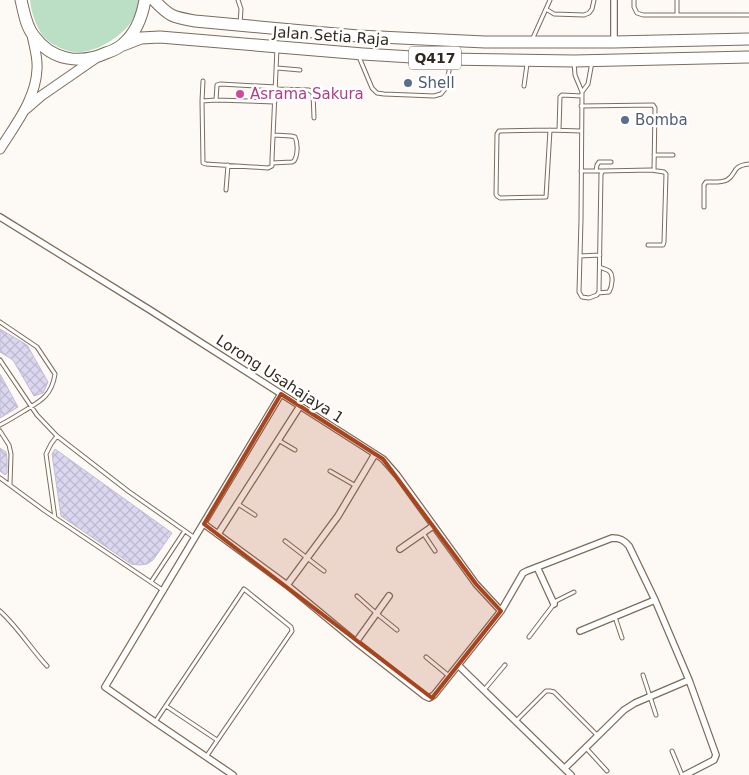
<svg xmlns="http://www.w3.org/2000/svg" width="749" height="775" viewBox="0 0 749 775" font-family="'DejaVu Sans',sans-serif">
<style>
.green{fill:#badfc5}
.building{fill:url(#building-cross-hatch);stroke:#c2bdd5}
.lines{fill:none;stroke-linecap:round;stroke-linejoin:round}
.lane-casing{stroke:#7d6c5a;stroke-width:5}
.street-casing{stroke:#7d6c5a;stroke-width:8}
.secondary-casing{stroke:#7d6c5a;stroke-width:11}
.highway-casing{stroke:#7d6c5a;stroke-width:13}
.lane{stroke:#fff;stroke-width:3}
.street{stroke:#fff;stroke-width:5.5}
.secondary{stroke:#fff;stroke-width:9}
.highway{stroke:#fff;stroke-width:11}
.marked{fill:#aa441c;fill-opacity:0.2;stroke:#aa441c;stroke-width:4;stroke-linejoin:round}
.service-dot{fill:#5c6f8a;stroke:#fff;stroke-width:2}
.hotel-dot{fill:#d1479c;stroke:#fff;stroke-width:2}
.labels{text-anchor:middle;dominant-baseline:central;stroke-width:5;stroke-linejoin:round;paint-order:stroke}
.shield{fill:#fff;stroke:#6e6964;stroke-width:1}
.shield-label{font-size:14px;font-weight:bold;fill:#302921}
.street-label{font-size:15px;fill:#302921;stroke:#fff}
.service-label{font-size:15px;fill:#4e5e75;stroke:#fff;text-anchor:start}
.hotel-label{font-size:15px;fill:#b23c85;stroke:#fff;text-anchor:start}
</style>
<defs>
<pattern id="building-cross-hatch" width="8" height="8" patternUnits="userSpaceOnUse" patternTransform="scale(1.25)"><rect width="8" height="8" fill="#dcd7f0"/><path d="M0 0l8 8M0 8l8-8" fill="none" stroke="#bdb9ce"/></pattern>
</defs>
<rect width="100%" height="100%" fill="#fdf9f5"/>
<!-- green -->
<path class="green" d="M30 0H140C136 19 128 29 112 40 103 46 92 51 81 52 68 54 47 43 41 33 35 23 31 11 30 0Z"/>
<!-- building -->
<path class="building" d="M0 329 27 345 48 382 43 393 34 396 13 360 0 352Z
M0 374 18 407 0 418Z
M0 448 6 452 7 459V473L5 475 0 471Z
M55 449 172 533 153 560 147 564 139 565 131 564 61 516 52 454Z"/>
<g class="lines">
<!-- lane casing -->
<g class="lane-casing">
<path id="lane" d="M238 0 241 9 240 24
M634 0V7L637 13 643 15H749
M677 0V15
M546 9 554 14 584 15 589 13 592 9 594 0
M532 40 550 0
M359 57 372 88 377 93 384 94 434 96 441 94 445 89 451 62
M574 62 575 75 582 92 581 220 579 292 582 297 589 298 597 295 599 292 601 174 603 171 651 170 664 172 666 174 664 242 663 245H648
M277 68 300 70
M524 86 527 64
M276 87 220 84 217 85 216 100 202 101 203 163 206 164 268 168 272 166V159L277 48
M276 89 309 90 313 93 314 118
M582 92 588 84 592 62
M216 100 275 102
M202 101 203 81
M581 106 653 105 655 108 654 170
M550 130 546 197 500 198 497 196 496 194 497 134 499 131 550 130 581 131
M559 130 560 97 562 95 582 96
M654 155H673
M272 163 292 162 294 161C298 155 298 143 295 137L291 136 274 135
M581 171H603
M596 171 597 165 599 162H611
M226 190 228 165
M704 207V185L706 182C712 182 721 183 727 180 737 174 731 166 749 164
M580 256 600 255
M598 293 609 292C612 287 614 275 609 271 608 270 601 268 600 267
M0 322 37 347 55 374C52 395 41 401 24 411 16 416 8 421 0 425
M0 360 37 415 57 436 128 491 195 538
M0 431 9 445 11 454 10 484
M278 440 295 450
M330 471 356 486
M0 478 45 511 164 591
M238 504 255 515
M55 518 46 454 51 444 57 436
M423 533 435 551
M285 541 324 571
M151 582 184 532
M357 596 376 613 397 630
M0 611C18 627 31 649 47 666
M615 617 622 638
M529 637 554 604 556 601 574 592
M426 657 449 676
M643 675 656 715
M484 690 505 665
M166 706 217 740
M516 721 546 691H550L554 692 597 735
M155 722 244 589 291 627 292 631 206 757
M586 748 607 771
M672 751 682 775"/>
</g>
<!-- street casing -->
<g class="street-casing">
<path id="street" d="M614 42V0
M0 217 150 310 383 459 397 475 476 584 501 611
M204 524 287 585 356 642 425 696 429 698 434 695 501 611 523 573 527 571 612 538C620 538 624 540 629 546L655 600 689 680 716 755 714 760 685 775
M218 534 300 406
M400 549 433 526
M537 567 554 604
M287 585 338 516 375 454
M580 631 655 600
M356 642 389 596
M458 665 571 775
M565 768 624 710 635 703 689 680
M233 775 155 722 105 687 281 394"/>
</g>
<!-- secondary casing -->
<g class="secondary-casing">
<path id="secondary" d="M26 109 41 96 96 58
M0 149C15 125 36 99 37 69 38 57 34 46 32 35"/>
</g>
<!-- highway casing -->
<g class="highway-casing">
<path id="highway" d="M21 0C24 12 26 27 34 36 51 60 80 65 106 53 112 51 119 48 123 44 136 33 142 17 145 0
M154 0C170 17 173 17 195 21L358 36 485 42H614L749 39
M123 45 141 38 160 37 363 54 444 59 574 61 749 57"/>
</g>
<!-- lane -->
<use href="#lane" class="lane"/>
<!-- street -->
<use href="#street" class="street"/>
<!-- secondary -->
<use href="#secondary" class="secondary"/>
<!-- highway -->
<use href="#highway" class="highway"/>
</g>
<!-- marked area -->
<path class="marked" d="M281 394 383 459 476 584 501 611 432 698 204 524Z"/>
<!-- markers -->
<g class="service-dot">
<circle cx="408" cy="83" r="5"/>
<circle cx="625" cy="120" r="5"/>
</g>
<circle class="hotel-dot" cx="240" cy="94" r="5"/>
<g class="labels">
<!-- shield labels -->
<rect class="shield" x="409" y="46.5" width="52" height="23" rx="4"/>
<g class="shield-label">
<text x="435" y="58">Q417</text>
</g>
<!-- street labels -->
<g class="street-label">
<text transform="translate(331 36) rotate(4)">Jalan Setia Raja</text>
<text transform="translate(280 379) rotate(33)">Lorong Usahajaya 1</text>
</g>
<!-- service labels -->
<g class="service-label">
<text x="418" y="83">Shell</text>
<text x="635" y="120">Bomba</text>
</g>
<!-- hotel labels -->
<g class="hotel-label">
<text x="250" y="94">Asrama Sakura</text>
</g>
</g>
</svg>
